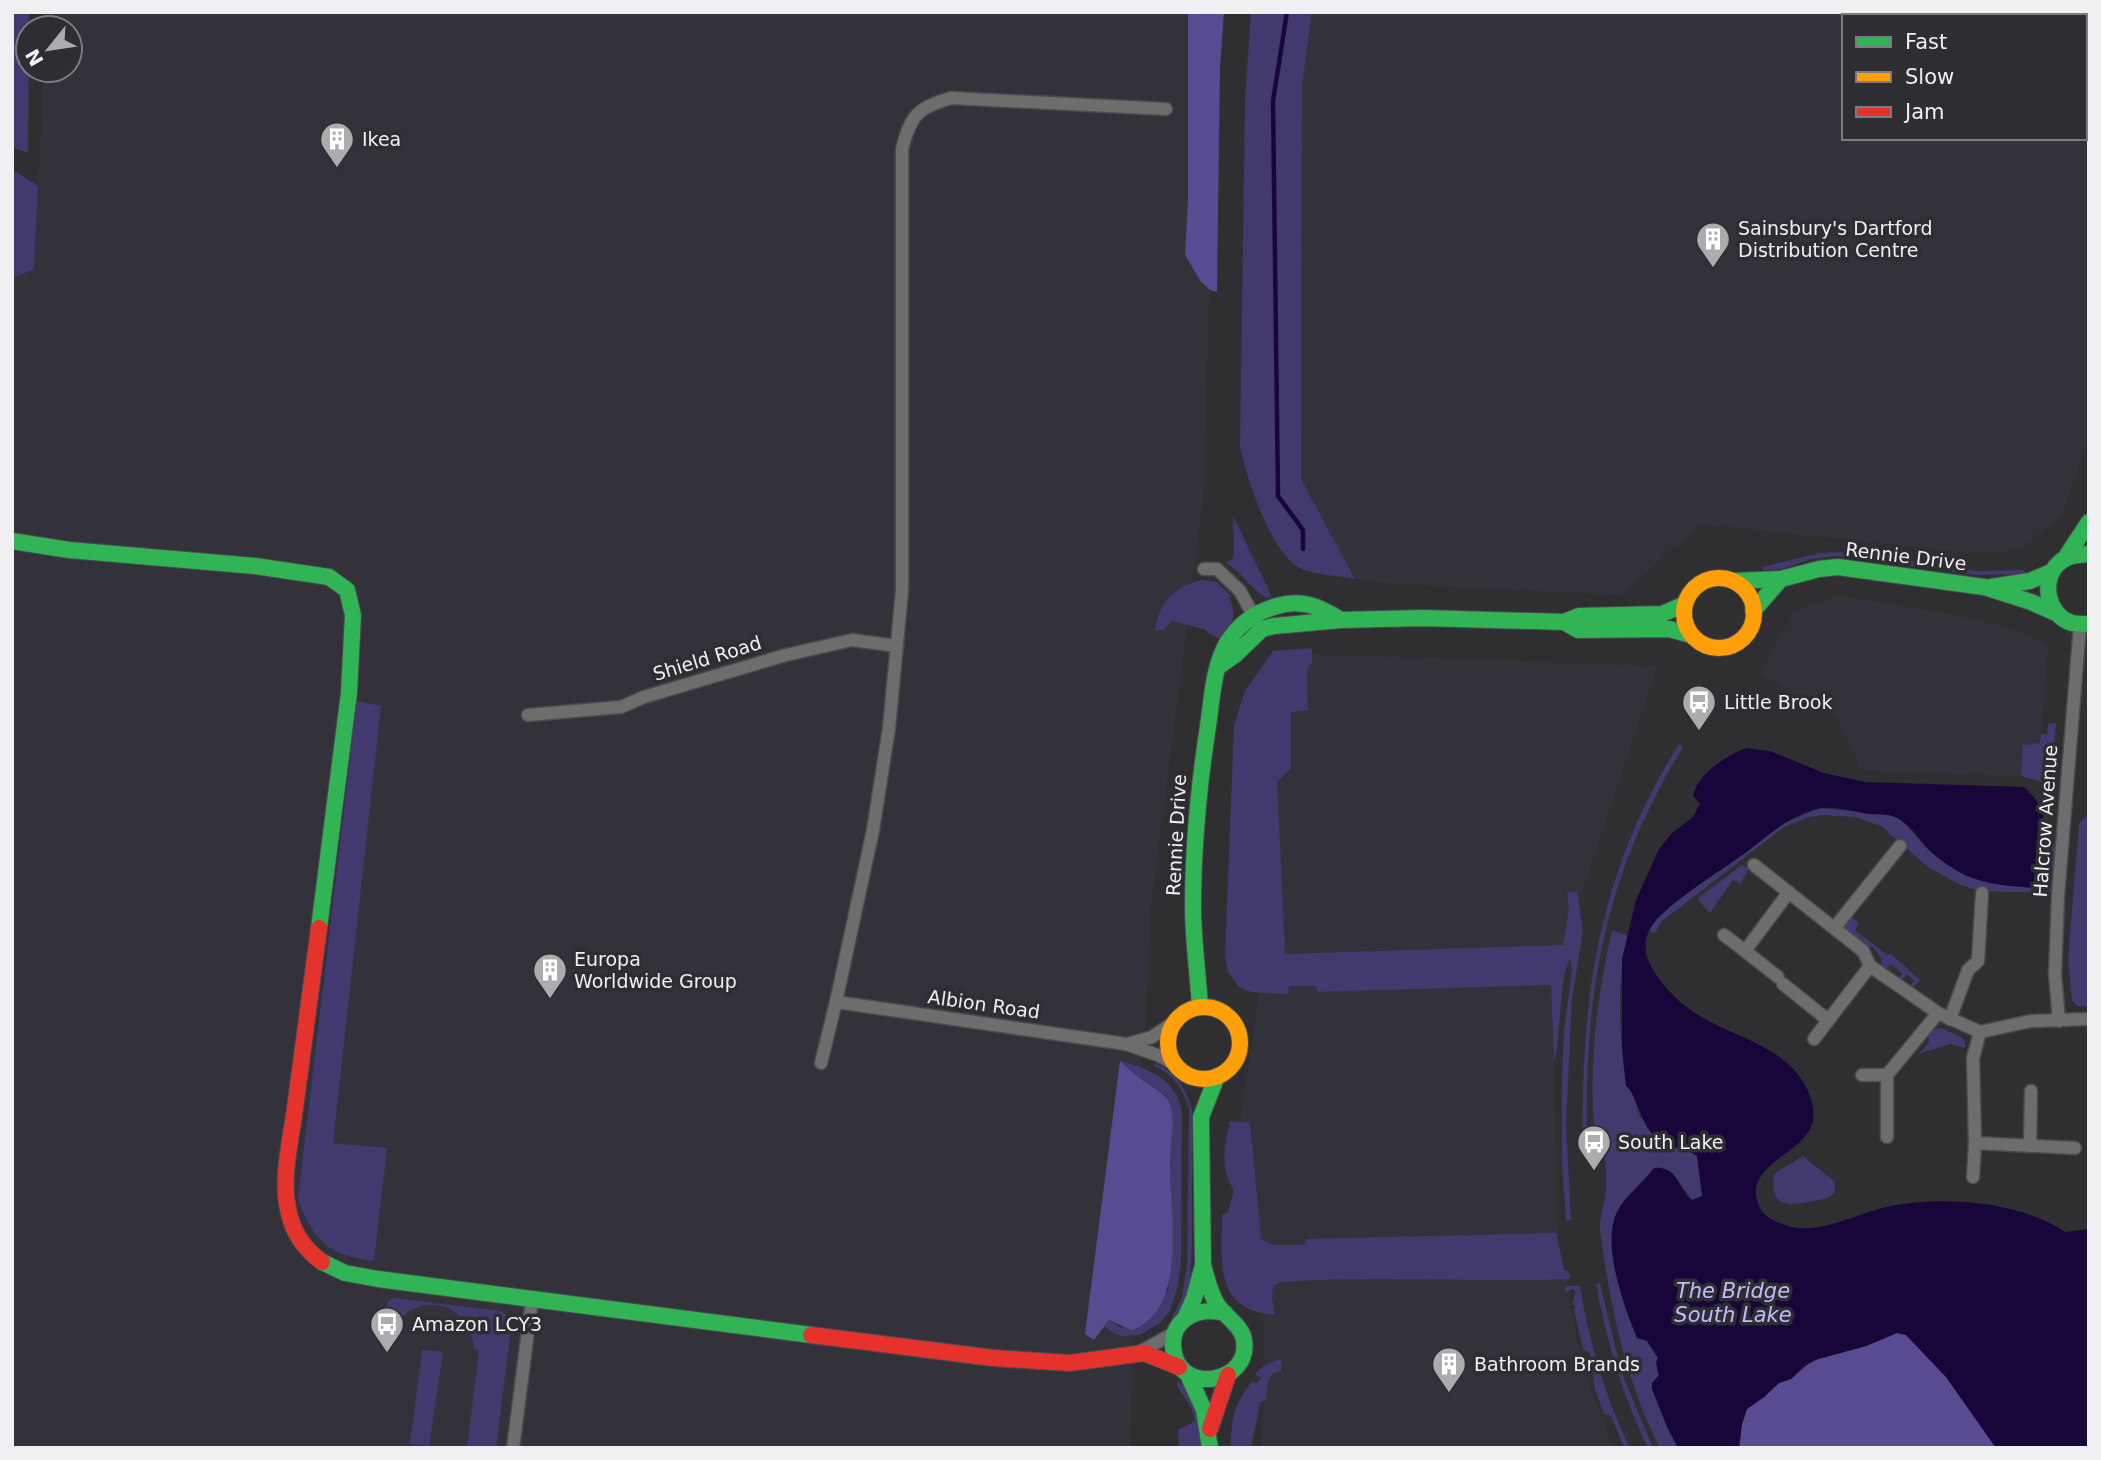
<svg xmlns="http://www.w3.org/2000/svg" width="2101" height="1460" viewBox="0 0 2101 1460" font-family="'DejaVu Sans',sans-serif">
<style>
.built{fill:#33323b}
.green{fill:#42396f}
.forest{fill:#584b92}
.water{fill:#18063b}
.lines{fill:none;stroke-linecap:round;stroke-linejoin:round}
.stream{stroke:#18063b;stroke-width:4.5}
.street-casing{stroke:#4b4b4d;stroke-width:15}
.fast-casing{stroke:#4b4b4d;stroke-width:18}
.slow-casing{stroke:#4b4b4d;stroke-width:18}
.jam-casing{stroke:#4b4b4d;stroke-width:18}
.street{stroke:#6d6d6e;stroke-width:12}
.fast{stroke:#30b455;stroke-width:16}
.slow{stroke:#ff9f0a;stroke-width:16}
.jam{stroke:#e5322d;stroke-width:16}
.labels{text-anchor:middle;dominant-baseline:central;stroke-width:7;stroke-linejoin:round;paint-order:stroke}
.poi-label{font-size:19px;fill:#f0f0f3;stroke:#2e2e32;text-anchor:start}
.street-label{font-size:19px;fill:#f0f0f3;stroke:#2e2e32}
.water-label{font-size:21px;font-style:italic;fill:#c1bafd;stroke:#2e2e32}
</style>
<rect width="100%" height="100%" fill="#2f2f31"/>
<!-- built -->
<path class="built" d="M47 12H1197L1188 199 1210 272 1203 500 1151 906 1136 1211 1130 1448H12V275L16 277 34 269 44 70H70V28H46Z
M1312 12H2056L2081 16H1844V138H2085V16L2089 17V436L2061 517 2020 550 1973 553 1701 524 1620 595 1398 584 1355 579 1301 479 1302 85Z
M1837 595 1970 618 2011 629 2048 645 2040 743 2023 745 2021 776 1861 770 1837 718 1759 673 1794 612Z
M1275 653 1657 666 1552 985 1557 1228 1577 1340 1591 1390 1614 1448H1262L1264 1395V1299L1234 1165 1262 973Z"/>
<!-- green -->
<path class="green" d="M12 12H29L28 153 12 147Z
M1251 12H1312L1302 85 1301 479 1355 579C1338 576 1317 575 1302 569 1271 556 1246 476 1240 446L1245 101Z
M12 169 38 186 34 269 16 277 12 275Z
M1233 516 1268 588 1271 597 1267 598C1250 589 1242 571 1225 563L1232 559 1234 554Z
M1844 552 1978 571 2024 570 2025 574 1976 575 1837 556 1811 559 1782 569 1763 570V567L1820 553Z
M1202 580 1217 582 1231 596 1229 598C1238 614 1232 627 1222 640L1208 633 1206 630 1173 621 1163 630 1155 631C1158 603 1175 586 1202 580Z
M1312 648V662L1307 670 1308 710 1291 712V769L1277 781 1285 954 1563 945 1569 908 1567 892H1577L1583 931 1572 999 1566 1123 1571 1220 1566 1221 1562 1162V1080L1564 1031 1572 970 1570 958 1565 971 1562 991 1557 1050 1554 1062 1551 985 1317 992 1316 986H1289L1288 994 1251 992 1239 987 1228 972 1225 956 1234 725 1245 691 1273 651Z
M357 701 381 706 333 1143 387 1148 374 1261C330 1256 312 1241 298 1198Z
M2056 723 2050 797 2041 782 2021 776 2023 745 2040 743 2041 734H2047L2048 724Z
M1679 744 1683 747C1603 878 1584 994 1587 1145H1583C1580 998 1599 871 1679 744Z
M1820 808 1889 815 1898 818C1910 827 1918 840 1929 850 1964 882 1991 885 2037 888L2044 873 2046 874 2049 843 2058 845 2053 892H2005L1976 890 1961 885 1929 868 1881 826 1855 817 1824 815 1809 817 1784 827 1661 922 1655 933 1647 931 1651 924 1676 902 1782 824Z
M2089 815V1006H2077L2072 1000 2068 961 2079 823Z
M1742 865 1749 869 1740 884 1733 880 1710 913 1697 899Z
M1850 916 1859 923 1855 930 1887 955 1890 953 1931 990 1920 980 1912 988 1910 986 1914 981 1907 974 1900 982 1897 980 1902 974 1891 964 1882 972 1881 958 1873 947 1861 945 1842 927Z
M1612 930 1628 936C1615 983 1620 1037 1626 1086L1631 1090 1640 1117 1674 1148 1691 1152 1697 1156 1703 1190V1196L1692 1200 1672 1172 1654 1168 1624 1202 1612 1239 1617 1276 1626 1311 1643 1339 1647 1341 1658 1358 1656 1362 1667 1427 1678 1448H1660C1625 1379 1610 1306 1600 1230 1599 1215 1606 1202 1606 1187 1606 1177 1606 1165 1604 1155 1602 1144 1595 1135 1594 1124 1589 1060 1598 992 1612 930Z
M1941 1028 1963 1038 1965 1042V1048L1950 1044 1919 1054 1929 1042 1928 1037 1934 1029Z
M1120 1061C1150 1069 1177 1079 1182 1113L1181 1262 1178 1286 1170 1311 1160 1323 1140 1335 1123 1336 1115 1334 1104 1326 1109 1320 1122 1328 1168 1290 1173 1239 1169 1166 1171 1133 1166 1096 1141 1080Z
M1155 1063C1176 1073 1186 1088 1192 1110V1248L1190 1280 1185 1300 1178 1315 1170 1322 1182 1297 1187 1266 1189 1108C1182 1089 1174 1074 1154 1066Z
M1230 1121 1250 1123 1261 1239 1272 1245H1305L1306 1239 1552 1233H1556L1564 1270 1569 1271 1570 1279C1474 1283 1378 1275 1282 1282L1273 1286 1272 1296 1275 1315C1213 1310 1222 1262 1222 1215L1228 1212 1234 1190C1219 1168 1225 1145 1230 1121Z
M1803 1156 1834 1181C1835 1185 1836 1189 1834 1193 1830 1199 1820 1200 1813 1201 1787 1207 1769 1207 1774 1174Z
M1600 1283 1621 1371 1653 1448H1648C1622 1395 1607 1341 1596 1284Z
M1565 1286H1580C1589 1342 1605 1396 1630 1448H1624L1611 1416 1604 1414 1595 1389 1590 1354 1583 1349 1574 1310 1575 1306 1572 1304 1575 1293 1574 1289 1565 1292Z
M393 1298 501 1311 509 1318 511 1328 496 1448H467L479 1350 474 1349C471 1294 402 1290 391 1339L383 1338 388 1301Z
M422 1350 443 1352 429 1446 410 1444Z
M1281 1360V1371L1272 1374 1268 1382 1266 1400 1260 1403 1251 1448H1231C1231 1418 1234 1405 1252 1381L1257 1383 1261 1378 1255 1374C1263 1366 1270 1361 1281 1360Z
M1177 1380C1197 1398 1200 1422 1201 1448H1179L1178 1430 1195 1421 1191 1407 1177 1386Z"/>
<!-- forest -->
<path class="forest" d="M1188 12H1224L1220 68 1217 292 1210 290 1201 282 1185 255 1188 199Z
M1120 1061C1127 1067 1134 1074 1141 1079 1152 1088 1168 1093 1171 1108 1175 1127 1169 1149 1170 1168 1170 1215 1188 1310 1132 1330L1109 1320 1094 1340 1085 1334Z
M1897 1333 1906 1335 1946 1377 1996 1448H1739L1742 1424 1747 1409 1764 1397 1779 1383 1791 1379 1812 1361 1866 1346Z"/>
<!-- water -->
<path class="water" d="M1746 748 1770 751 1824 773 1865 782 2024 787 2034 797 2043 811 2044 873 2037 888C1991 885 1966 883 1930 851 1920 841 1913 829 1902 821 1892 813 1881 815 1869 814 1853 812 1833 805 1817 809 1789 816 1770 834 1748 851 1726 867 1703 881 1681 898 1660 914 1635 934 1650 964 1659 982 1675 999 1692 1011 1728 1036 1780 1043 1804 1083 1811 1096 1817 1112 1811 1127 1799 1155 1745 1166 1758 1203 1760 1211 1766 1216 1773 1220 1812 1242 1852 1214 1890 1206 1944 1196 2019 1201 2065 1232L2089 1229V1448H1996L1946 1377 1906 1335 1897 1333 1866 1346 1818 1359 1804 1366 1791 1379 1779 1383 1764 1397 1747 1409 1742 1424 1739 1448H1678L1667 1427 1652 1389V1383L1659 1375 1656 1362 1658 1358 1647 1341 1637 1338C1624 1306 1600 1242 1618 1210 1627 1194 1643 1183 1654 1168 1677 1165 1678 1189 1692 1200L1702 1196 1697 1156C1685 1147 1668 1148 1656 1138 1640 1124 1637 1094 1626 1086L1622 1048V959L1636 900 1659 849 1672 833 1693 817 1700 804 1693 796C1698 773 1726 756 1746 748Z"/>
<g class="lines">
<!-- stream -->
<path class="stream" d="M1287 12 1273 101 1278 496 1303 530V549"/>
<!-- street casing -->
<g class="street-casing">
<path id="street" d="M1204 569H1217L1240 591 1257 622
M528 715 621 707 644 697 786 655 852 640 897 646
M1754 865 1863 951 1870 966
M1835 927 1900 846
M1724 935 1745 951
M1778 977 1745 951 1789 892
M1783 984 1828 1020
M836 1002 1126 1044 1160 1056 1176 1065
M1950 1019 1968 970 1978 961 1982 893
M2059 1021 2055 974 2058 896 2080 625
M1814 1039 1870 966 1938 1013
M1127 1044 1152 1037 1173 1023
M821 1063 836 1002 873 830 889 728 902 591V149C911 115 917 108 951 98L1166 109
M1862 1075H1887
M1887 1137V1075L1938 1013 1980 1032
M2030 1146 2031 1091
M2075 1148 1975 1143 1973 1058 1980 1032 2031 1021 2089 1019
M1973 1177 1975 1143
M1136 1354 1174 1333
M513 1448 532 1300"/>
</g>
<!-- fast casing -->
<g class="fast-casing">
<path id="fast" d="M12 541 69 550 255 566 329 577 347 590 353 615 349 693 319 928
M2089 554C2078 555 2066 555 2058 564 2040 581 2048 616 2072 623 2077 624 2084 624 2089 624
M2066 557 2089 522
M1733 581 1781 579
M1991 587 2030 581 2051 572
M1753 611 1781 579 1819 569 1838 567 1984 587 2031 602 2058 614
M1564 622 1578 630 1669 629 1691 635
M1218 667 1235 655 1262 629 1274 626 1341 620 1423 618 1564 622 1579 616 1662 614 1685 604
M1200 1007C1198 973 1193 940 1193 906 1193 846 1199 785 1208 726 1212 699 1213 668 1227 643 1238 625 1256 612 1277 606 1302 599 1319 606 1341 620
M322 1262 345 1273 378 1279 811 1335
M1203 1265C1207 1279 1210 1294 1218 1306 1226 1317 1242 1326 1244 1340 1251 1383 1182 1395 1174 1353 1167 1320 1197 1306 1225 1313
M1186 1316 1194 1298 1203 1265 1201 1117 1217 1076
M1188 1375 1204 1410 1210 1448"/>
</g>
<!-- slow casing -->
<g class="slow-casing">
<path id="slow" d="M1684 613a35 35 0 1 1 70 0a35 35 0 1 1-70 0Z
M1168 1043a36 36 0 1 1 72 0a36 36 0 1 1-72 0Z"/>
</g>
<!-- jam casing -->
<g class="jam-casing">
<path id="jam" d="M319 928C311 988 303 1048 295 1108 291 1140 281 1177 288 1209 292 1231 304 1249 322 1262
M811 1335 993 1358 1070 1363 1144 1353 1179 1367
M1210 1429 1228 1375"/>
</g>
<!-- street -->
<use href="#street" class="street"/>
<!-- fast -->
<use href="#fast" class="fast"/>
<!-- slow -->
<use href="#slow" class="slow"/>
<!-- jam -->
<use href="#jam" class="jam"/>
</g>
<!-- icons -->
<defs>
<g id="building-pin" transform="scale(1.75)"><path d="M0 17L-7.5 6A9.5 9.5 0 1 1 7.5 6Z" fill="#acacaf" stroke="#2e2e32"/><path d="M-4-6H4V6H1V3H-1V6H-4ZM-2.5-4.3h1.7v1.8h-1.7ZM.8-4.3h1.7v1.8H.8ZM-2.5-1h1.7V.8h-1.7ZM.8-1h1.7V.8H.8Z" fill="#fff"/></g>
<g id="bus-pin" transform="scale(1.75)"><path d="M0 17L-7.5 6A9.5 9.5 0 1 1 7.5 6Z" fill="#acacaf" stroke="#2e2e32"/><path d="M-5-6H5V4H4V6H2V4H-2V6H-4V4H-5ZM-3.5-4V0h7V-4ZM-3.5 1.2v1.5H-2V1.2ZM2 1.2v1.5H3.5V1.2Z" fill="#fff"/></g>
</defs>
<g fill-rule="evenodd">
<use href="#building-pin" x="337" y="139"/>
<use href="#building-pin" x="1713" y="239"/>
<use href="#bus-pin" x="1699" y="702"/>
<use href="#building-pin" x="550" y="970"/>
<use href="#bus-pin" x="1594" y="1142"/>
<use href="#bus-pin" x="387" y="1324"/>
<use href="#building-pin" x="1449" y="1364"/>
</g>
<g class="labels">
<!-- poi labels -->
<g class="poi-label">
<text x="362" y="139">Ikea</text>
<text x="1738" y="228">Sainsbury's Dartford<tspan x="1738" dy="22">Distribution Centre</tspan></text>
<text x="1724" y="702">Little Brook</text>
<text x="574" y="959">Europa<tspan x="574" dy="22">Worldwide Group</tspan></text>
<text x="1618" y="1142">South Lake</text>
<text x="412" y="1324">Amazon LCY3</text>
<text x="1474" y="1364">Bathroom Brands</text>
</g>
<!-- street labels -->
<g class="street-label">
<text transform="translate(1906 556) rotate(7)">Rennie Drive</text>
<text transform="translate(707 658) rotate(-17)">Shield Road</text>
<text transform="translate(2045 821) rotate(-86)">Halcrow Avenue</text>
<text transform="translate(1176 835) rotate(-87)">Rennie Drive</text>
<text transform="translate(984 1004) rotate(8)">Albion Road</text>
</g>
<!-- water labels -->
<g class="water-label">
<text x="1733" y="1291">The Bridge<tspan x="1733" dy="24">South Lake</tspan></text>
</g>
</g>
<!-- border -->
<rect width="2101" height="1460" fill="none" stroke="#f0f0f3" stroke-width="28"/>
<!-- legend -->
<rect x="1842" y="14" width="245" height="126" fill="#2e2e32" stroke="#7c7c7f" stroke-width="2"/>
<rect x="1856" y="37" width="35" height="10" fill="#30b455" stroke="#7c7c7f" stroke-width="2"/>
<text x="1905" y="49" font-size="21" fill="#f0f0f3">Fast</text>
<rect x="1856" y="72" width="35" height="10" fill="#ff9f0a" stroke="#7c7c7f" stroke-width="2"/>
<text x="1905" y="84" font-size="21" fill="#f0f0f3">Slow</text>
<rect x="1856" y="107" width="35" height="10" fill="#e5322d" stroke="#7c7c7f" stroke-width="2"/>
<text x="1905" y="119" font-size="21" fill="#f0f0f3">Jam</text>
<!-- north arrow -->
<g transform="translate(49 49) rotate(240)"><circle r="33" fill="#2e2e32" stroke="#7c7c7f" stroke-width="2"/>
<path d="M0-5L12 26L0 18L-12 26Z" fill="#acacaf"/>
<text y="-10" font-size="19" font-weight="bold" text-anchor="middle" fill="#f0f0f3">N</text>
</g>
</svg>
